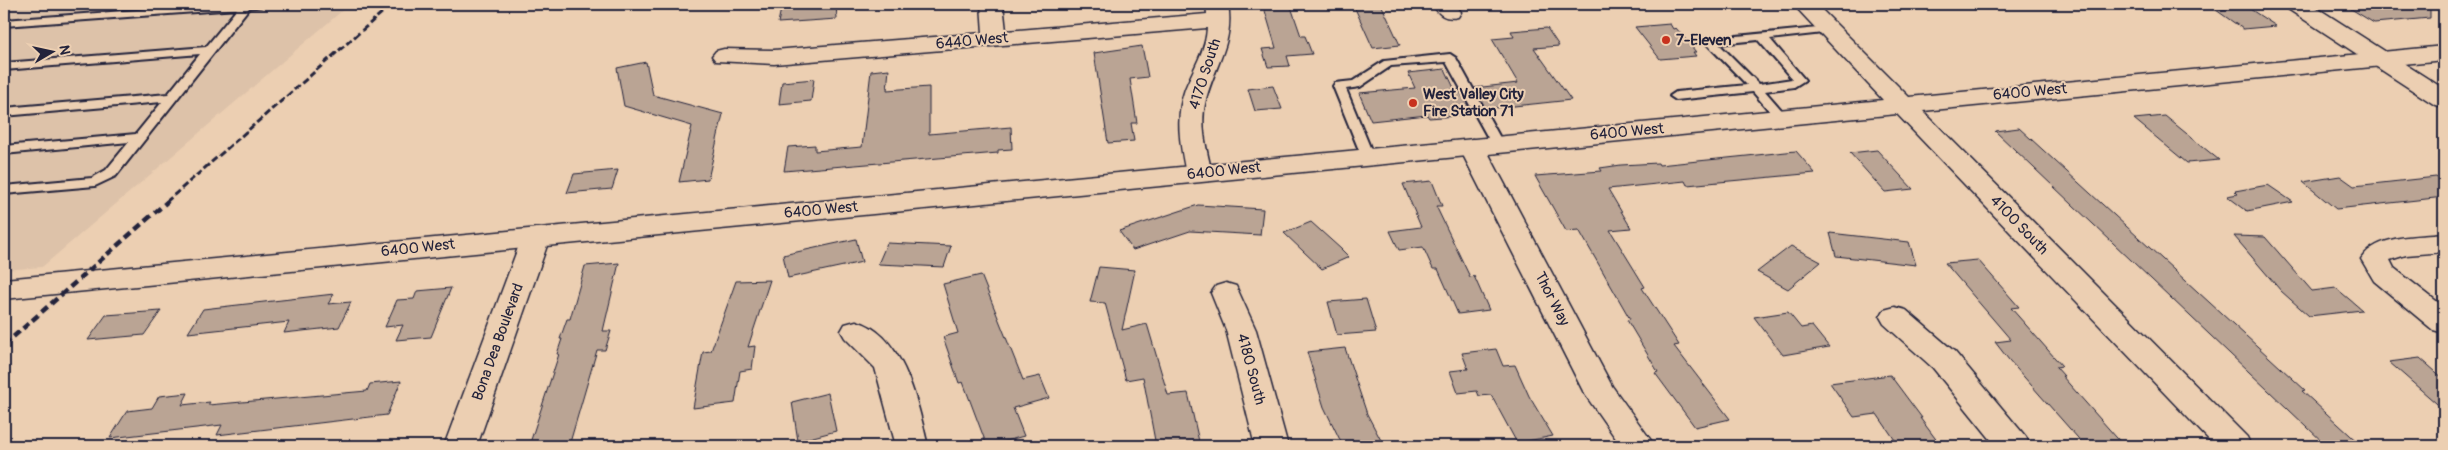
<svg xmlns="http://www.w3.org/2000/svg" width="2448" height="450" viewBox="0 0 2448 450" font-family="Pangolin,sans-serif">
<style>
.built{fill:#ddc2a9}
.building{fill:#baa494;stroke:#22223b}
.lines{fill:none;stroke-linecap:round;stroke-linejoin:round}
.lane-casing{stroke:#22223b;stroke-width:4}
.street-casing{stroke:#22223b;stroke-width:3}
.secondary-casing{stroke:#22223b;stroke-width:3}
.lane{fill:#eccfb2;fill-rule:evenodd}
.street{fill:#eccfb2;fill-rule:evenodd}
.secondary{fill:#eccfb2;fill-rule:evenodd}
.rail-far1{stroke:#22223b;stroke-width:3;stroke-dasharray:7 3;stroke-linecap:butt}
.rail{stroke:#22223b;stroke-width:4.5;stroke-dasharray:8 4.5;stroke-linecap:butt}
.poi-dot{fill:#c8321e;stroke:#eccfb2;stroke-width:2}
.labels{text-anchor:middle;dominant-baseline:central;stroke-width:4;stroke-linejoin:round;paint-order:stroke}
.poi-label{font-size:15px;font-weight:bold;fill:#22223b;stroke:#eccfb2;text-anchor:start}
.street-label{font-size:15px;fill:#22223b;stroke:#eccfb2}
</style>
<rect width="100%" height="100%" fill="#eccfb2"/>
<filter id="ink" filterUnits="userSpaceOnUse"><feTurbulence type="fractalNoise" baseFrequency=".02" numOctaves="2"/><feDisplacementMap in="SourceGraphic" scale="10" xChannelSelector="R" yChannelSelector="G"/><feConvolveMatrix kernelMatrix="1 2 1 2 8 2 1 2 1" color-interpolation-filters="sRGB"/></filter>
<g filter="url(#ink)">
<!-- built -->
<path class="built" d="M4 4H350L42 267 4 270Z"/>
<!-- building -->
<path class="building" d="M782 4H836L837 19 778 23Z
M1263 4H1290L1301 36H1305L1312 54 1287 56 1290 66 1268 67 1262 49 1276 48Z
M1353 4H1381L1400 45 1373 48Z
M2343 4H2430V18L2374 23Z
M2247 8 2250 9 2276 26 2243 29 2216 10Z
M1670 24 1673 29 1676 28 1696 52H1693L1696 56 1660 59 1635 27Z
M1547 28 1559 46 1534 48 1571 100 1486 109 1474 88 1518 83 1492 39 1514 37 1511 31Z
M1142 46 1148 77 1130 79 1137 123H1131L1134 141 1108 143 1094 53Z
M646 62 653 95 723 114 708 179 679 182 692 126 624 106 617 68Z
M889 69 887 90 929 87V134L1011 127 1012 149 998 150V153L784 171 788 147 815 145V151L862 147 871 71Z
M1445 69 1455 90 1459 89 1471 111H1467L1469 115 1429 118 1427 115 1371 121 1359 93 1415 88 1408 73Z
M814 79 811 101 779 104 782 82Z
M1273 86 1282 109 1255 111 1248 89Z
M2165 116 2219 160 2187 163 2134 119Z
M2019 128 2305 390 2302 391 2362 446H2327L1995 131Z
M1877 150 1913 189 1885 192 1850 153Z
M1796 151 1815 173 1687 185 1685 181 1608 189 1631 228 1610 230 1645 287 1642 288 1679 345 1674 346 1730 419 1695 427 1655 373 1658 372 1627 320 1630 319 1579 230 1566 231 1535 176 1602 171 1600 168 1621 165 1658 163 1659 165Z
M618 170 612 189 567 193 574 174Z
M2340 176 2354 186 2436 177 2444 183V197L2336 209 2303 182Z
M1432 181 1442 206H1436L1470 277 1474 276 1489 310 1458 314 1438 269H1433L1423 247 1399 250 1390 231 1421 227 1403 184Z
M2268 185 2293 202 2247 211 2227 196 2238 194 2235 191Z
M1198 205 1263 209 1260 235 1190 231 1133 250 1119 231Z
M1311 222 1341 249 1349 257 1322 269 1284 233Z
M1830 233 1909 242 1916 265 1836 256Z
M2234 236 2265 237 2312 291 2336 288 2362 310 2309 316 2281 291Z
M856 239 862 262 788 278 783 255Z
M887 243 951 246 944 267 878 264Z
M1791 246 1821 262 1788 289 1757 272Z
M1978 260 2019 307 2011 308 2062 366 2056 367 2064 376H2062L2124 446H2085L2009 360 1995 342 2011 340 1945 263Z
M619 263 603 331H611L605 350H597L569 446H529L559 354H557L562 339H560L567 319H570L585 266Z
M1099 267 1135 270 1122 330 1147 324 1168 395 1188 393 1200 446H1156L1143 377 1126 380 1105 303 1090 302Z
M981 275 1023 380 1040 376 1049 398 1013 408 1024 436 987 446 963 382 959 383 943 337 958 333 943 284Z
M770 280 748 347 755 346 752 369 740 371 735 403 693 408 703 352 711 351 736 281Z
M451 288 431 337 396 340 403 325 385 327 397 300 414 299 417 291Z
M334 294 328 304 351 302 339 327 284 333 289 322 188 333 203 309Z
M1366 299 1376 332 1337 335 1328 302Z
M161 311 144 335 88 340 106 315Z
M1788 312 1801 328 1812 326 1829 347 1783 355 1754 317Z
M1345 348 1367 414 1384 446H1343L1324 407 1307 352Z
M1496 349 1503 366 1515 365 1529 396 1553 436 1517 443 1491 395 1479 396 1477 391 1458 393 1450 371 1468 369 1462 353Z
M2420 358 2444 379V410L2389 362Z
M1890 375 1922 418H1920L1941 446H1899L1877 414 1854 417 1830 383Z
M401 381 387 415 217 435 222 425 110 438 127 411 152 408 159 396 188 393 182 405 210 402 208 405 367 391 370 384Z
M828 393 836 431 798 441 792 402Z"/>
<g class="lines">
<!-- lane casing -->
<g class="lane-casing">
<path id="lane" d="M217 4H263L262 6 249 8 116 176 95 186 4 194V186L92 178 106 170 129 142 4 154V146L136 134 162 102 4 116V108L168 94 200 54 4 70V63L206 47 237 9 4 26V20Z
M1828 27 1834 30 1832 32 1770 39 1805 80 1794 87 1765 91 1785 114 1787 117 1785 120H1777L1753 92 1676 100 1670 96 1676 92 1747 85 1706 43V39ZM1758 40 1792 79 1759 84 1719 44Z
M1450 54 1456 58 1504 145 1503 148 1498 149 1492 145 1446 62 1391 66 1360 87 1346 89 1374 157 1368 161 1363 160 1333 86 1335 83 1353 81 1384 61Z"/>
</g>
<!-- street casing -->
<g class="street-casing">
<path id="street" d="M981 4H1003L1006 31 1207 14 1206 4H1228C1235 44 1213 67 1205 104 1200 127 1207 151 1212 173L1208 179 1199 181 1190 179 1186 173C1180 145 1175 117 1185 89 1193 69 1206 50 1207 28L774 64 716 61 712 56 716 51 724 49 774 50 983 33Z
M1432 4H1455L1461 12 1458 17C1445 20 1439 15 1432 4Z
M2285 4H2311L2444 89V107L2435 105 2288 9Z
M1472 139 1481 142 1485 147 1612 386 1655 446H1621L1584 393 1459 147 1463 142Z
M536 228 546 231 550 237 477 446H444L522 237 526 231Z
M2444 234V252L2406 255 2390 260 2394 268 2444 307V333L2433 330 2374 281 2361 259C2377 234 2417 237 2444 234Z
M1226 283 1236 286 1256 330 1288 446H1255L1226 330 1211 293 1216 286Z
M1895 307 1906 310 1955 352 2026 437 2030 446H1996L1933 368 1884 324 1880 317 1884 310Z
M856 321C904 334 918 404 928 446H896L875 368 845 338 841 331 845 324Z"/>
</g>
<!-- secondary casing -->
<g class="secondary-casing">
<path id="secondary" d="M1793 4H1816L1909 97 2444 46V60L1923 111 2247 437 2251 446H2215L1897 114 4 299V279L1883 100Z"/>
</g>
<!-- lane -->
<use href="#lane" class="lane"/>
<!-- street -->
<use href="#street" class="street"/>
<!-- secondary -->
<use href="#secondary" class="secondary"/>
<!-- rail-far1 -->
<path class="rail-far1" d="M166 202 392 4"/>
<!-- rail -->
<path class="rail" d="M4 345 168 201"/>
</g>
</g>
<!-- markers -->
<g class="poi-dot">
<circle cx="1666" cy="40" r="5"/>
<circle cx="1413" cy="103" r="5"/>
</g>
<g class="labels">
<!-- poi labels -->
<g class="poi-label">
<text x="1676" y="40">7-Eleven</text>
<text x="1423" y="94">West Valley City<tspan x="1423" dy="17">Fire Station 71</tspan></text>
</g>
<!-- street labels -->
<g class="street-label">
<text transform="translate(972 41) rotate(-5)">6440 West</text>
<text transform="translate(1205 74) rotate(-72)">4170 South</text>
<text transform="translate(2030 92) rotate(-5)">6400 West</text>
<text transform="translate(1627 132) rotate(-5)">6400 West</text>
<text transform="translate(1224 171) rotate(-6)">6400 West</text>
<text transform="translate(821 210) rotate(-5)">6400 West</text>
<text transform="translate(2019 225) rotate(46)">4100 South</text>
<text transform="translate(418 248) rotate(-6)">6400 West</text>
<text transform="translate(1552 299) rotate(63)">Thor Way</text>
<text transform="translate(498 342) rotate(-70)">Bona Dea Boulevard</text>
<text transform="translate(1251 369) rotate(75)">4180 South</text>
</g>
</g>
<!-- margin -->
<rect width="2448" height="450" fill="none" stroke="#eccfb2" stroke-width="20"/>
<rect x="10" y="10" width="2428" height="430" fill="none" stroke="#22223b" stroke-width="2" filter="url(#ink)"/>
<!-- north arrow -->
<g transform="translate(52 52) rotate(81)" stroke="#eccfb2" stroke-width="4" paint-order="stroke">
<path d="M0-4L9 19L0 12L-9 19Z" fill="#22223b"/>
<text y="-8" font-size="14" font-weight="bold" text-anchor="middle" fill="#22223b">N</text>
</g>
</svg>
